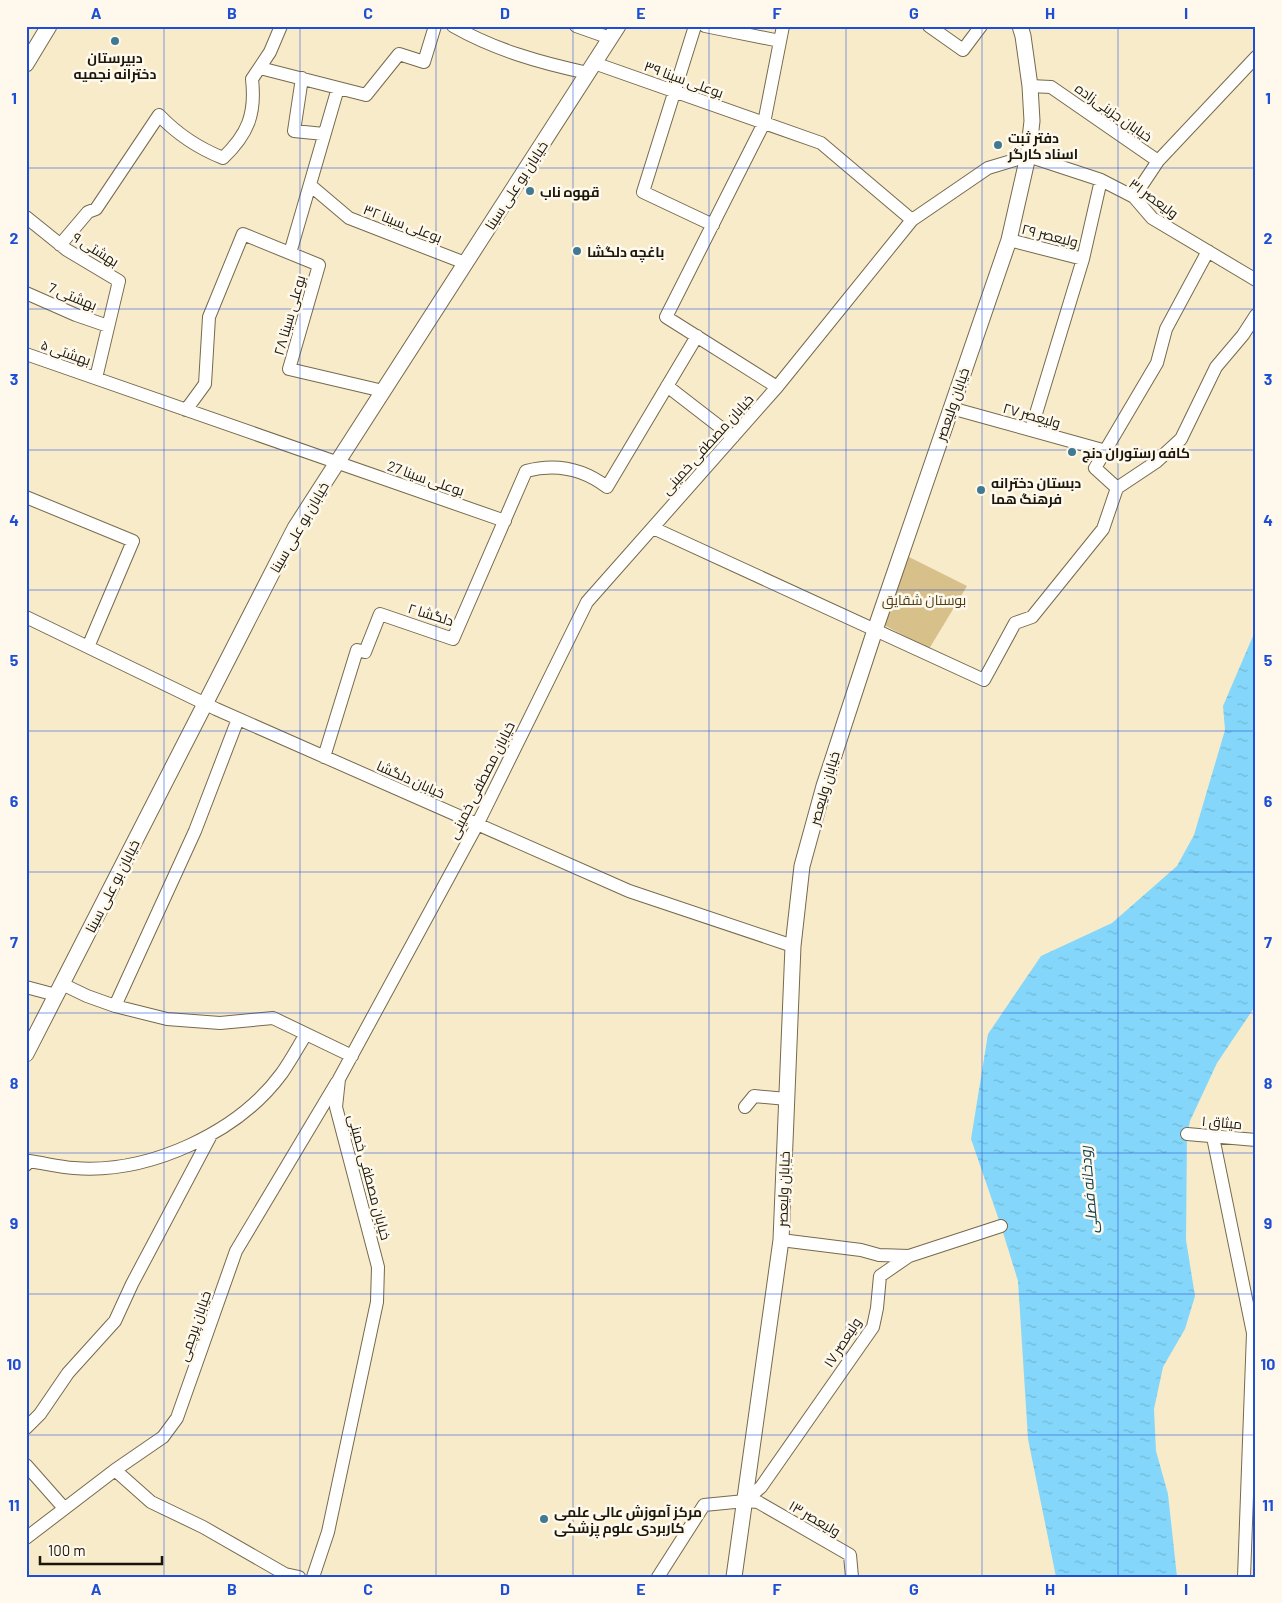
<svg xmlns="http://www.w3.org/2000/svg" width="1282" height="1603" viewBox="0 0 1282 1603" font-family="Barlow,Cairo,sans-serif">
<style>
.green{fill:#d7c08a}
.water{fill:url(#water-ripples)}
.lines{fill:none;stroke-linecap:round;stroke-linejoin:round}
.minor-casing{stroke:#766a4d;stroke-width:14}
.major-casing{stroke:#766a4d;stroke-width:17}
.minor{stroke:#fff;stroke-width:12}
.major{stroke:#fff;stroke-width:15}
.grid{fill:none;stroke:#1d4ed8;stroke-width:1;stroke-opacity:0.55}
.poi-dot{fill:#3f7a92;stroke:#fef9ec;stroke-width:2}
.labels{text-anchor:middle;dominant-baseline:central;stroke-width:5;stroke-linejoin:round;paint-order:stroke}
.poi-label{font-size:14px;font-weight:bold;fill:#1a160a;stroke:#fef9ec;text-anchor:start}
.street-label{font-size:14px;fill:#1a160a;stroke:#fef9ec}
.park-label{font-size:14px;fill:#4e3f18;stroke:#fef9ec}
.water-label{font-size:15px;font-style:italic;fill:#0f4052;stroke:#fef9ec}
.neatline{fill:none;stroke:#1d4ed8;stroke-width:2}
.grid-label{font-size:16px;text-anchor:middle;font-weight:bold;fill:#1d4ed8}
</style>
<defs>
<pattern id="water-ripples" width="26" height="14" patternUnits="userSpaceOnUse" patternTransform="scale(1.25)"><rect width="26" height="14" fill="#84d7fa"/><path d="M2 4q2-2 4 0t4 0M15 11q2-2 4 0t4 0" fill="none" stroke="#71b8d5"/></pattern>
</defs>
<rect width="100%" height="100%" fill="#f8ebca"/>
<!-- green -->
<path class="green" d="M907 556 967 586 929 649 884 625Z"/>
<!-- water -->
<path class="water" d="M1256 629V1005L1217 1063 1190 1121 1187 1134 1186 1240 1195 1296 1185 1329 1163 1367 1154 1409 1156 1451 1168 1494 1177 1577H1056L1028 1439 1018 1281 1001 1226 971 1139 988 1034 1041 956 1112 923 1177 866 1194 835 1225 730 1223 706Z"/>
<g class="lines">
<!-- minor casing -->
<g class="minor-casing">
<path id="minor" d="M453 26C495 50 541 63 588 73
M576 26 610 38
M695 26 643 192 713 225
M705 26 780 41
M929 26 963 50 981 26
M594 63 821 143 912 220
M260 68 366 95 399 54 424 62 435 26
M302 78 294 131 324 134
M1030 86 1051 87 1158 161 1256 57
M310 185 349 218 465 263
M1134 197 1158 161
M26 217 67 250 119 281 96 378
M1009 240 1083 259
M60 245 88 212 96 209 159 115C178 135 198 148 223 158 248 134 256 114 252 79L270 52 281 26
M290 253 338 88
M26 293 76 315 108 326
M26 354 505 521
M667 386 733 437
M777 387 666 317 764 123 783 26
M951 408 1106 451
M186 410 205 384 209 317 243 234 319 265 289 369 383 391
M1031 430 1083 259 1101 180
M1117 488 1156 462 1181 439 1216 367 1243 335 1256 315
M26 497 133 541 88 647
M653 528 984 680 1015 623 1032 617 1103 529 1117 488 1095 468 1157 363 1166 329 1208 251
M26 617 216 709 629 891 793 946
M324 757 357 650 365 652 380 614 453 639 526 471C556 463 582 468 607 487L697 336
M62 984 87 996 115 1006 167 1019 220 1023 273 1018 352 1056
M26 987 56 995
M115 1006 195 831 238 719
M745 1107 754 1096 787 1099
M1187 1134 1256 1140
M1213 1137 1253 1333 1244 1577
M26 1165 29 1161C44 1163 59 1167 74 1168 149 1174 238 1133 282 1073 291 1060 298 1047 306 1034
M909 1256 1001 1226
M26 1428 40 1414 68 1373 115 1321 132 1284 211 1135
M26 1465 64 1508
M115 1470 151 1502 203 1527 285 1574 299 1577
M745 1501 761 1487 873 1327 877 1308 880 1276 909 1256 879 1255 861 1250 781 1240
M26 1538 115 1470 163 1437 177 1418 236 1251 337 1082
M313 1577 328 1532 377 1302 378 1267 336 1107 339 1079 477 825 587 602 777 387 912 220 988 168 1028 156 1101 180 1134 197 1152 218 1256 280
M658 1577 704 1505 745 1501 758 1502 850 1555 852 1577"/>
</g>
<!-- major casing -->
<g class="major-casing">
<path id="major" d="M26 64 49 26
M26 1054 295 528 618 26
M734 1577 781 1240 793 946 802 866 824 786 875 630 1009 240 1028 156 1032 121 1030 86 1023 36 1020 26"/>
</g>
<!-- minor -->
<use href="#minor" class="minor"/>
<!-- major -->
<use href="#major" class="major"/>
</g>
<!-- grid -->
<path class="grid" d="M164 26V1577M300 26V1577M436 26V1577M573 26V1577M709 26V1577M846 26V1577M982 26V1577M1118 26V1577M26 168H1256M26 309H1256M26 450H1256M26 590H1256M26 731H1256M26 872H1256M26 1013H1256M26 1153H1256M26 1294H1256M26 1435H1256"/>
<!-- markers -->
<g class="poi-dot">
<circle cx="115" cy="41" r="5"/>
<circle cx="998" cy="145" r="5"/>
<circle cx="530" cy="191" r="5"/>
<circle cx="577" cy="251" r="5"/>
<circle cx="1072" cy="452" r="5"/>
<circle cx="981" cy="490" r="5"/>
<circle cx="544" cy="1519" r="5"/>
</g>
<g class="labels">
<!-- poi labels -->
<g class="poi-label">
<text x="115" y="57" text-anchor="middle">دبیرستان<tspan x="115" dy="16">دخترانه نجمیه</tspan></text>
<text x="1008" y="137">دفتر ثبت<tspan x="1008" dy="16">اسناد کارگر</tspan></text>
<text x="540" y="191">قهوه ناب</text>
<text x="587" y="251">باغچه دلگشا</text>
<text x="1082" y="452">کافه رستوران دنج</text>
<text x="991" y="482">دبستان دخترانه<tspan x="991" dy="16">فرهنگ هما</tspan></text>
<text x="554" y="1511">مرکز آموزش عالی علمی<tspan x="554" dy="16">کاربردی علوم پزشکی</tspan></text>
</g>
<!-- street labels -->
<g class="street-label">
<text transform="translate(684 79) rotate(20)">بوعلی سینا ۳۹</text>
<text transform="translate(1114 112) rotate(35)">خیابان جزینی‌زاده</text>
<text transform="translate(516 185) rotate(-57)">خیابان بو علی سینا</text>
<text transform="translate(1154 198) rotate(36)">ولیعصر ۳۱</text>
<text transform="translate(403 223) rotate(21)">بوعلی سینا ۳۲</text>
<text transform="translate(1050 235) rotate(14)">ولیعصر ۲۹</text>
<text transform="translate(96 249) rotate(32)">بهشتی ۹</text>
<text transform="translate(73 296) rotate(22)">بهشتی 7</text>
<text transform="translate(289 315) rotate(-74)">بوعلی سینا ۲۸</text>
<text transform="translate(66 352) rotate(19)">بهشتی ۵</text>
<text transform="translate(952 404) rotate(-71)">خیابان ولیعصر</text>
<text transform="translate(1032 415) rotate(16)">ولیعصر ۲۷</text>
<text transform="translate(707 444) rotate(-48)">خیابان مصطفی خمینی</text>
<text transform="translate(426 478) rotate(19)">بوعلی سینا 27</text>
<text transform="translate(299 527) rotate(-60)">خیابان بو علی سینا</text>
<text transform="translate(431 614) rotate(17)">دلگشا ۲</text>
<text transform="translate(411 779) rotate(24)">خیابان دلگشا</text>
<text transform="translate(481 780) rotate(-63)">خیابان مصطفی خمینی</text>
<text transform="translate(824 788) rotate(-74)">خیابان ولیعصر</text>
<text transform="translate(112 886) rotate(-63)">خیابان بو علی سینا</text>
<text transform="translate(1222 1122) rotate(5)">میثاق ۱</text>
<text transform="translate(370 1177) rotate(75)">خیابان مصطفی خمینی</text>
<text transform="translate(783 1189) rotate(-88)">خیابان ولیعصر</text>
<text transform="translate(194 1326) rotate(-71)">خیابان پرچمی</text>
<text transform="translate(842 1342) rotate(-57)">ولیعصر ۱۷</text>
<text transform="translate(815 1518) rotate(30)">ولیعصر ۱۳</text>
</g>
<!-- park labels -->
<g class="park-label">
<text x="924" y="599">بوستان شقایق</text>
</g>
<!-- water labels -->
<g class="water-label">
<text transform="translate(1088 1190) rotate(-95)">رودخانه فصلی</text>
</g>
</g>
<!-- border -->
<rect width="1282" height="1603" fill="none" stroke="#fef9ec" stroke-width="55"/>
<!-- scale -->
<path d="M40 1556v8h122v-8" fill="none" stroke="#1a160a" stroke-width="2.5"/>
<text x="48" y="1556" font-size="15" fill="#1a160a" stroke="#fef9ec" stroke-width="4" paint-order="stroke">100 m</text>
<rect x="28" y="28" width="1226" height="1548" class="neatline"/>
<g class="grid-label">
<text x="96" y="19">A</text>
<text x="232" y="19">B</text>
<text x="368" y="19">C</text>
<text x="505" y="19">D</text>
<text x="641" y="19">E</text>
<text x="777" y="19">F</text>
<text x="914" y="19">G</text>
<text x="1050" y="19">H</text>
<text x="1186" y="19">I</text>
<text x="14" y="104">1</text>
<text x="1268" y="104">1</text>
<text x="14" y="244">2</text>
<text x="1268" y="244">2</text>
<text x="14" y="385">3</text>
<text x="1268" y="385">3</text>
<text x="14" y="526">4</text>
<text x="1268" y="526">4</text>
<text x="14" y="666">5</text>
<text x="1268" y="666">5</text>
<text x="14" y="807">6</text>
<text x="1268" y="807">6</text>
<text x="14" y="948">7</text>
<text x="1268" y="948">7</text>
<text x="14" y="1089">8</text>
<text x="1268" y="1089">8</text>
<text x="14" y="1229">9</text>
<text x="1268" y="1229">9</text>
<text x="14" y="1370">10</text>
<text x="1268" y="1370">10</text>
<text x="14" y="1511">11</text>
<text x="1268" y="1511">11</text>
<text x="96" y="1595">A</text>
<text x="232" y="1595">B</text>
<text x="368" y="1595">C</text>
<text x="505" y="1595">D</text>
<text x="641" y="1595">E</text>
<text x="777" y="1595">F</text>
<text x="914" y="1595">G</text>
<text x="1050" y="1595">H</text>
<text x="1186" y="1595">I</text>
</g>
</svg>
